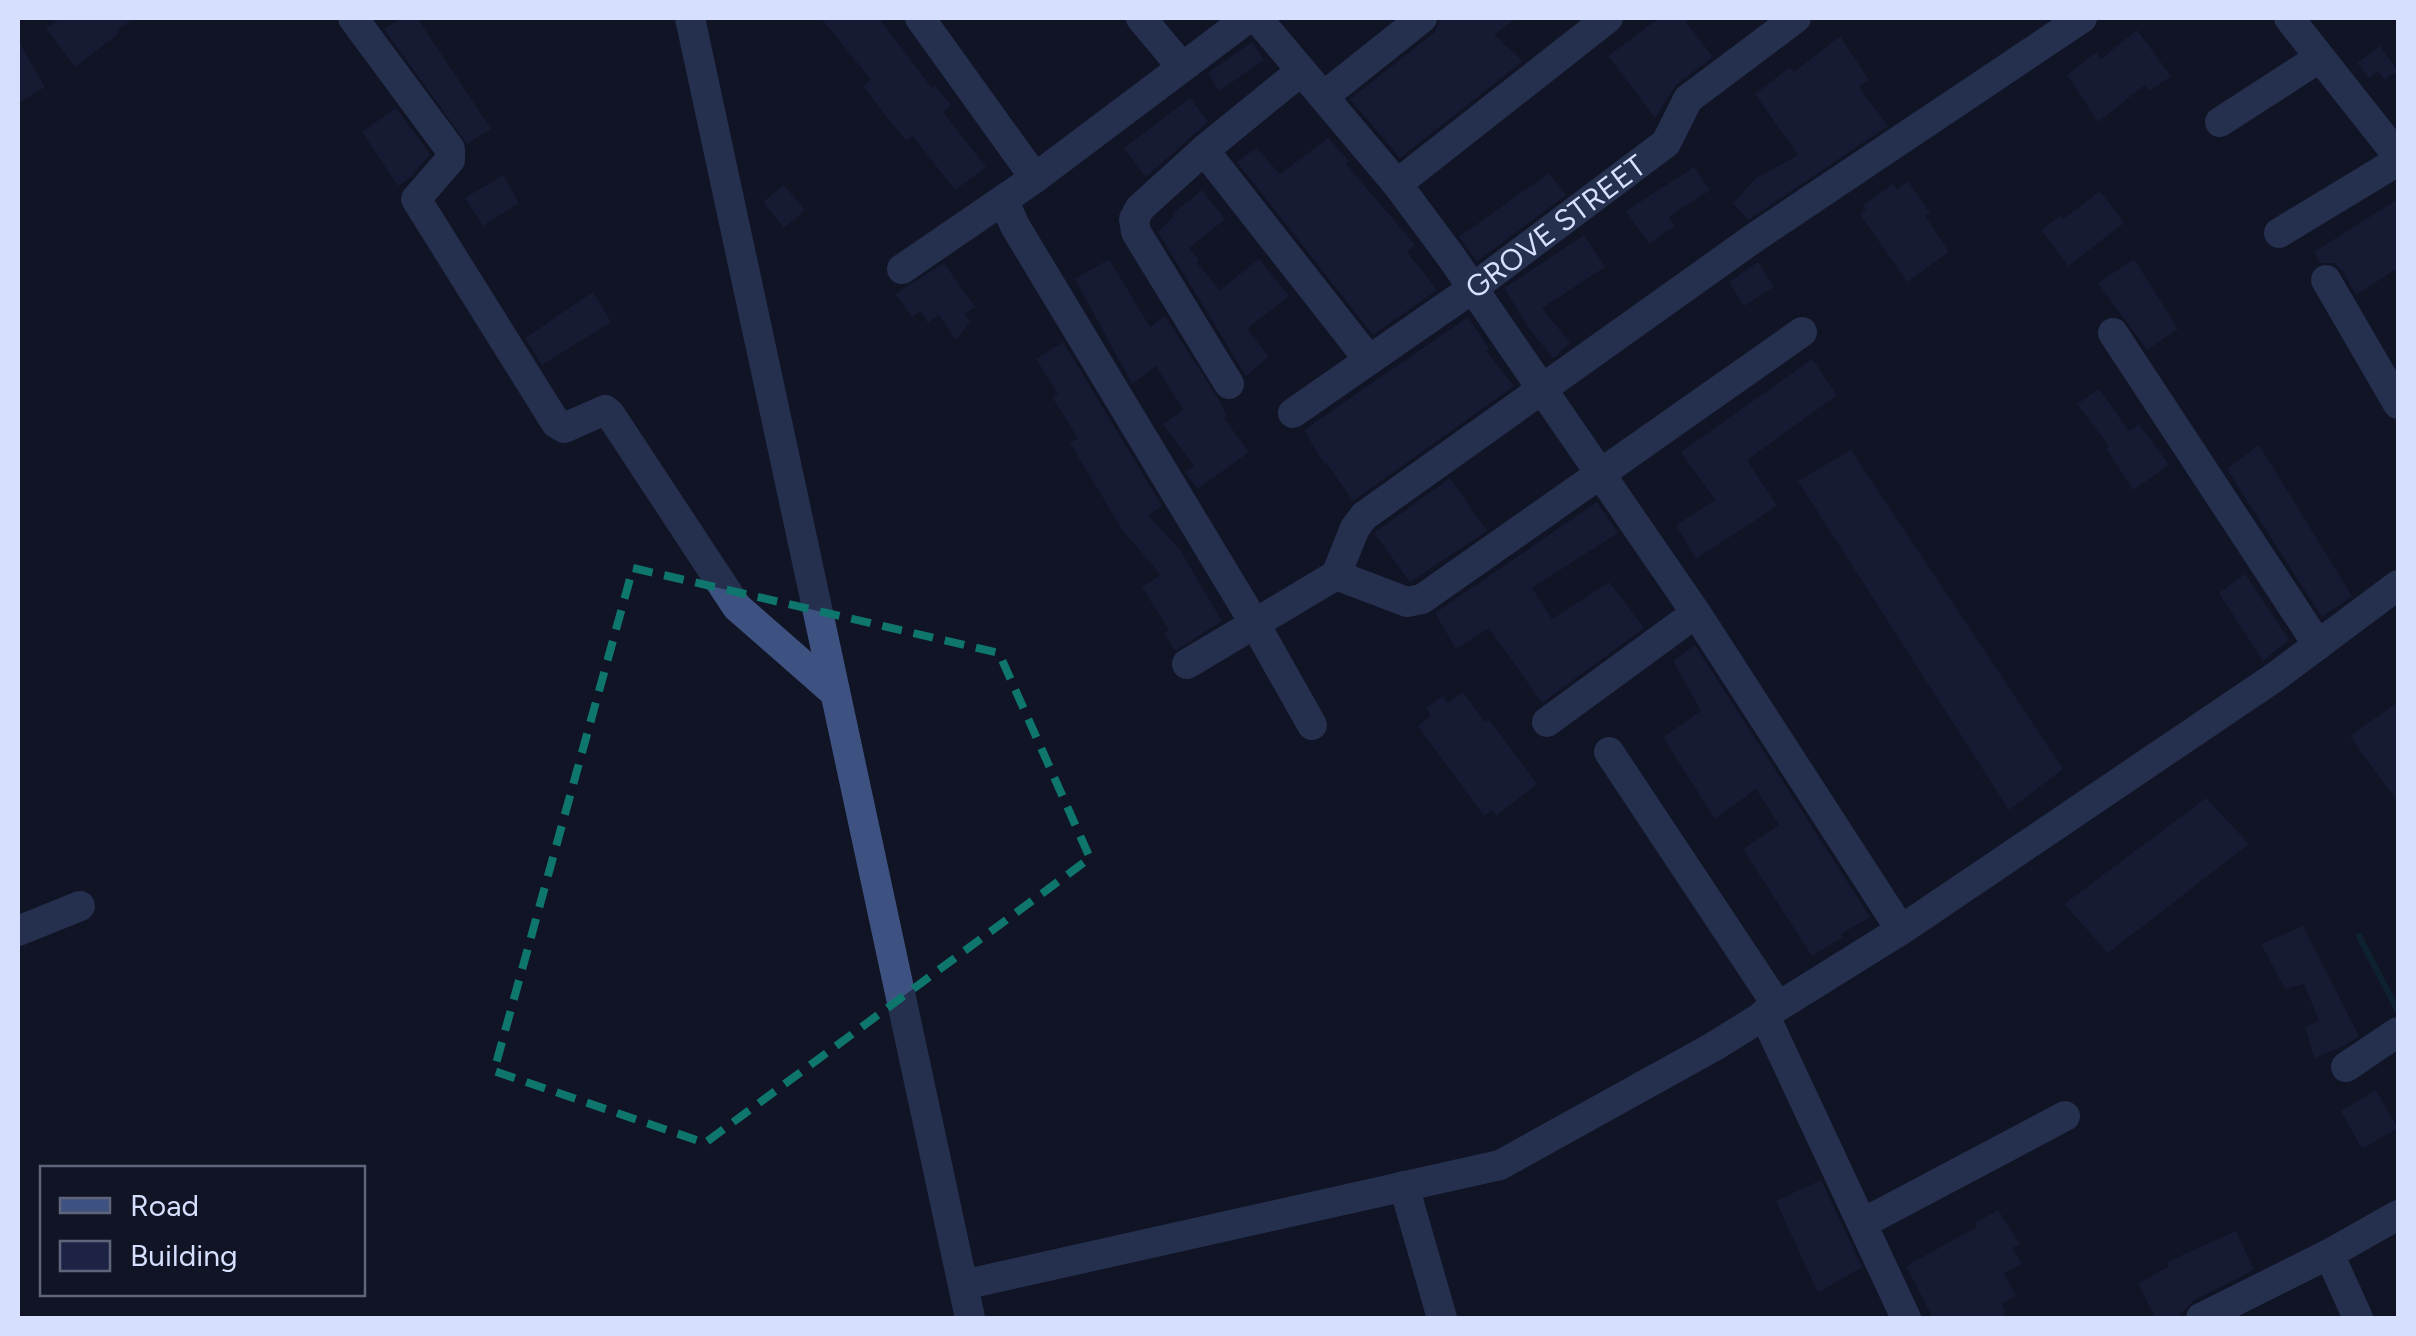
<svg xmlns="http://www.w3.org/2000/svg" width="2416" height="1336" viewBox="0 0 2416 1336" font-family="Figtree,sans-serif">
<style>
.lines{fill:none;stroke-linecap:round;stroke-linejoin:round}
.stream{stroke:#0d3241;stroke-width:6}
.building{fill:#1d2345}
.minor{stroke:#3e5281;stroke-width:30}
.marked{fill:none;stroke:#0f766e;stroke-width:8;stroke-dasharray:20 12;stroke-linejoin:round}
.labels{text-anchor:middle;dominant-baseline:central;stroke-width:8;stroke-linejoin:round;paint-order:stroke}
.street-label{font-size:30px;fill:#d6dffd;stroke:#101425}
</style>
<rect width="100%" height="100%" fill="#101425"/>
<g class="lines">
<!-- stream -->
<path class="stream" d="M2359 936 2398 1011"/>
</g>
<!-- building -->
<path class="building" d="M61 18H134L116 31 118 34 75 67 46 29Z
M401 18H417L491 129 467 144 384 29Z
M821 18H879L932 88 935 85 951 105 943 112 986 167 955 190 913 136 906 141 876 103 863 86 871 80Z
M1441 18H1516L1494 35 1523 61 1400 158 1350 99 1434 33Z
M1659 18H1683L1713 57 1676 85 1655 118 1608 56Z
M2137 30 2171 76 2150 91 2145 85 2098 122 2067 75 2096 52 2101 59Z
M1840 36 1869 80 1859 87 1888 126 1748 220 1733 203 1756 178 1798 155 1755 94 1790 67 1794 72Z
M18 40 45 87 18 104Z
M1252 42 1264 60 1219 91 1208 73Z
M2380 46 2398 71 2384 80 2378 71 2369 78 2357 63Z
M1190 98 1208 122 1146 177 1124 148Z
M396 108 430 154 411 177 398 186 362 132Z
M1328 138 1349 161 1346 164 1415 245 1407 252 1437 290 1373 335 1237 162 1256 148 1280 174Z
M1694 167 1710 190 1669 217 1675 226 1649 244 1626 211Z
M1549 173 1566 195 1477 261 1459 237Z
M503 175 519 203 483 226 465 198Z
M1908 181 1930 213 1925 216 1949 252 1907 282 1860 214 1866 209 1863 205 1893 184 1897 189Z
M784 185 805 210 784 228 763 202Z
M1202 190 1225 219 1189 248 1199 260 1197 263 1220 290 1259 259 1289 296 1247 329 1269 357 1246 376 1158 232 1174 216 1172 214Z
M2100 191 2124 223 2068 266 2041 230 2060 216 2063 219Z
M2398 199V268L2356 295 2342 270 2334 263H2320L2314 252Z
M1584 235 1605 267 1542 308 1570 343 1553 358 1531 331 1504 288Z
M1109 259 1150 327 1165 316 1218 398 1227 416 1224 418 1249 452 1198 489 1185 472 1194 466 1163 424 1183 410 1156 366 1132 384 1075 279Z
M2134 259 2178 329 2147 350 2098 283Z
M1758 262 1774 287 1744 306 1729 282Z
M944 263 975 307 965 314 970 322 956 340 939 315 928 323 920 311 912 317 895 294Z
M593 292 611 322 542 365 525 338Z
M1468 317 1489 349 1486 351 1514 386 1353 501 1326 462 1324 464 1304 430Z
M1063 342 1162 506 1148 515 1180 550 1222 621 1175 651 1164 633 1169 630 1142 587 1161 575 1123 531 1070 443 1078 438 1052 397 1058 393 1036 359Z
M1812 359 1837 395 1747 460 1777 506 1696 559 1676 525 1715 500 1681 452Z
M2099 389 2129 431 2139 424 2169 465 2133 490 2106 448 2109 446 2077 404Z
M2259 445 2352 596 2322 617 2227 469Z
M1851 450 2063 769 2009 810 1798 481Z
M1450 478 1487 531 1410 582 1374 533Z
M1597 502 1618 533 1532 588 1552 619 1609 582 1644 628 1542 703 1489 628 1456 649 1435 613Z
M2245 574 2289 640 2263 661 2219 593Z
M1695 645 1870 917 1841 934 1843 937 1812 956 1743 849 1779 825 1756 789 1715 819 1663 737 1701 711 1673 661Z
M1463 692 1485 722 1489 719 1537 784 1496 816 1492 810 1484 816 1418 726 1431 715 1426 708 1443 696 1448 703Z
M2398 702V803L2350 736Z
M2206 798 2249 844 2108 953 2064 904Z
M2303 926 2359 1036 2344 1046 2314 1058 2305 1027 2319 1021 2304 984 2285 989 2261 944Z
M2376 1090 2398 1128 2362 1149 2341 1111Z
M1821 1180 1862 1267 1818 1293 1776 1201Z
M1998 1210 2020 1244 2012 1248 2022 1264 2004 1273 2016 1296 2002 1304 2006 1314 1998 1318H1933L1906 1266 1977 1227 1975 1223Z
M2236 1231 2254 1270 2193 1301 2177 1318H2156L2138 1284 2169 1266 2167 1262Z"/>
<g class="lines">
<!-- minor -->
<g class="minor">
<path d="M353 18 450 149V160L416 199 556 423 564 428 605 410 610 414 737 607 834 692"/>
<path d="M690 18 970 1318"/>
<path d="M920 18 1035 178"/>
<path d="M1141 18 1182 67"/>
<path d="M1257 18 1397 184 1452 258 1696 613 1901 930"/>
<path d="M2289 18 2398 156"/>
<path d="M1324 96 1422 18"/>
<path d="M2220 122 2319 58"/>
<path d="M1204 150 1369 360"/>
<path d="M1397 184 1608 18"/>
<path d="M1007 197V208L1015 226 1255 624 1312 725"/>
<path d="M2279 233 2398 161"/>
<path d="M902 269 1035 178 1248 18"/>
<path d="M2326 280 2398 404"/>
<path d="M2113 333 2318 645"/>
<path d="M1229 384 1136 232 1134 219 1140 208 1204 150 1301 71"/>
<path id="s1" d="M1293 413 1473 288 1666 143 1688 99 1796 18"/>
<path d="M1336 575 1407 602 1422 599 1802 332"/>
<path d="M1187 664 1336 575 1355 528 1364 516 1754 238 2082 18"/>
<path d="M1547 722 1696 613"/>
<path d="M1609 752 1777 1005"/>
<path d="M18 931 80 906"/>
<path d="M1764 1014 1906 1318"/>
<path d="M2346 1067 2398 1032"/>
<path d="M1404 1186 1442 1318"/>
<path d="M1863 1223 2065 1116"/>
<path d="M2329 1254 2358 1318"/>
<path d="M963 1285 1500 1165 1713 1047 1901 930 2275 677 2398 585"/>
<path d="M2201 1318 2329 1254 2398 1215"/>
</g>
</g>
<!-- marked area -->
<path d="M0 0H2416V1336H0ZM633 568 999 653 1090 858 705 1143 494 1071Z" fill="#101425" fill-opacity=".55" fill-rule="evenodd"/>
<path class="marked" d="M633 568 999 653 1090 858 705 1143 494 1071Z"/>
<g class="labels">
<!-- street labels -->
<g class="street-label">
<text stroke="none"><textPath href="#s1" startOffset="322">GROVE STREET</textPath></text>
</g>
</g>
<!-- border -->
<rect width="2416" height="1336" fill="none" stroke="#d6dffd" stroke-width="40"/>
<!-- legend -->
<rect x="40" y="1166" width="325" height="130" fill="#101425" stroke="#5f657b" stroke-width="2.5"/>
<rect x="60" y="1198" width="50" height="15" fill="#3e5281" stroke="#5f657b" stroke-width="2.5"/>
<text x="130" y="1216" font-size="30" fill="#d6dffd">Road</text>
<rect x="60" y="1241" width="50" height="30" fill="#1d2345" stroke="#5f657b" stroke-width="2.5"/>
<text x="130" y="1266" font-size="30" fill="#d6dffd">Building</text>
</svg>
